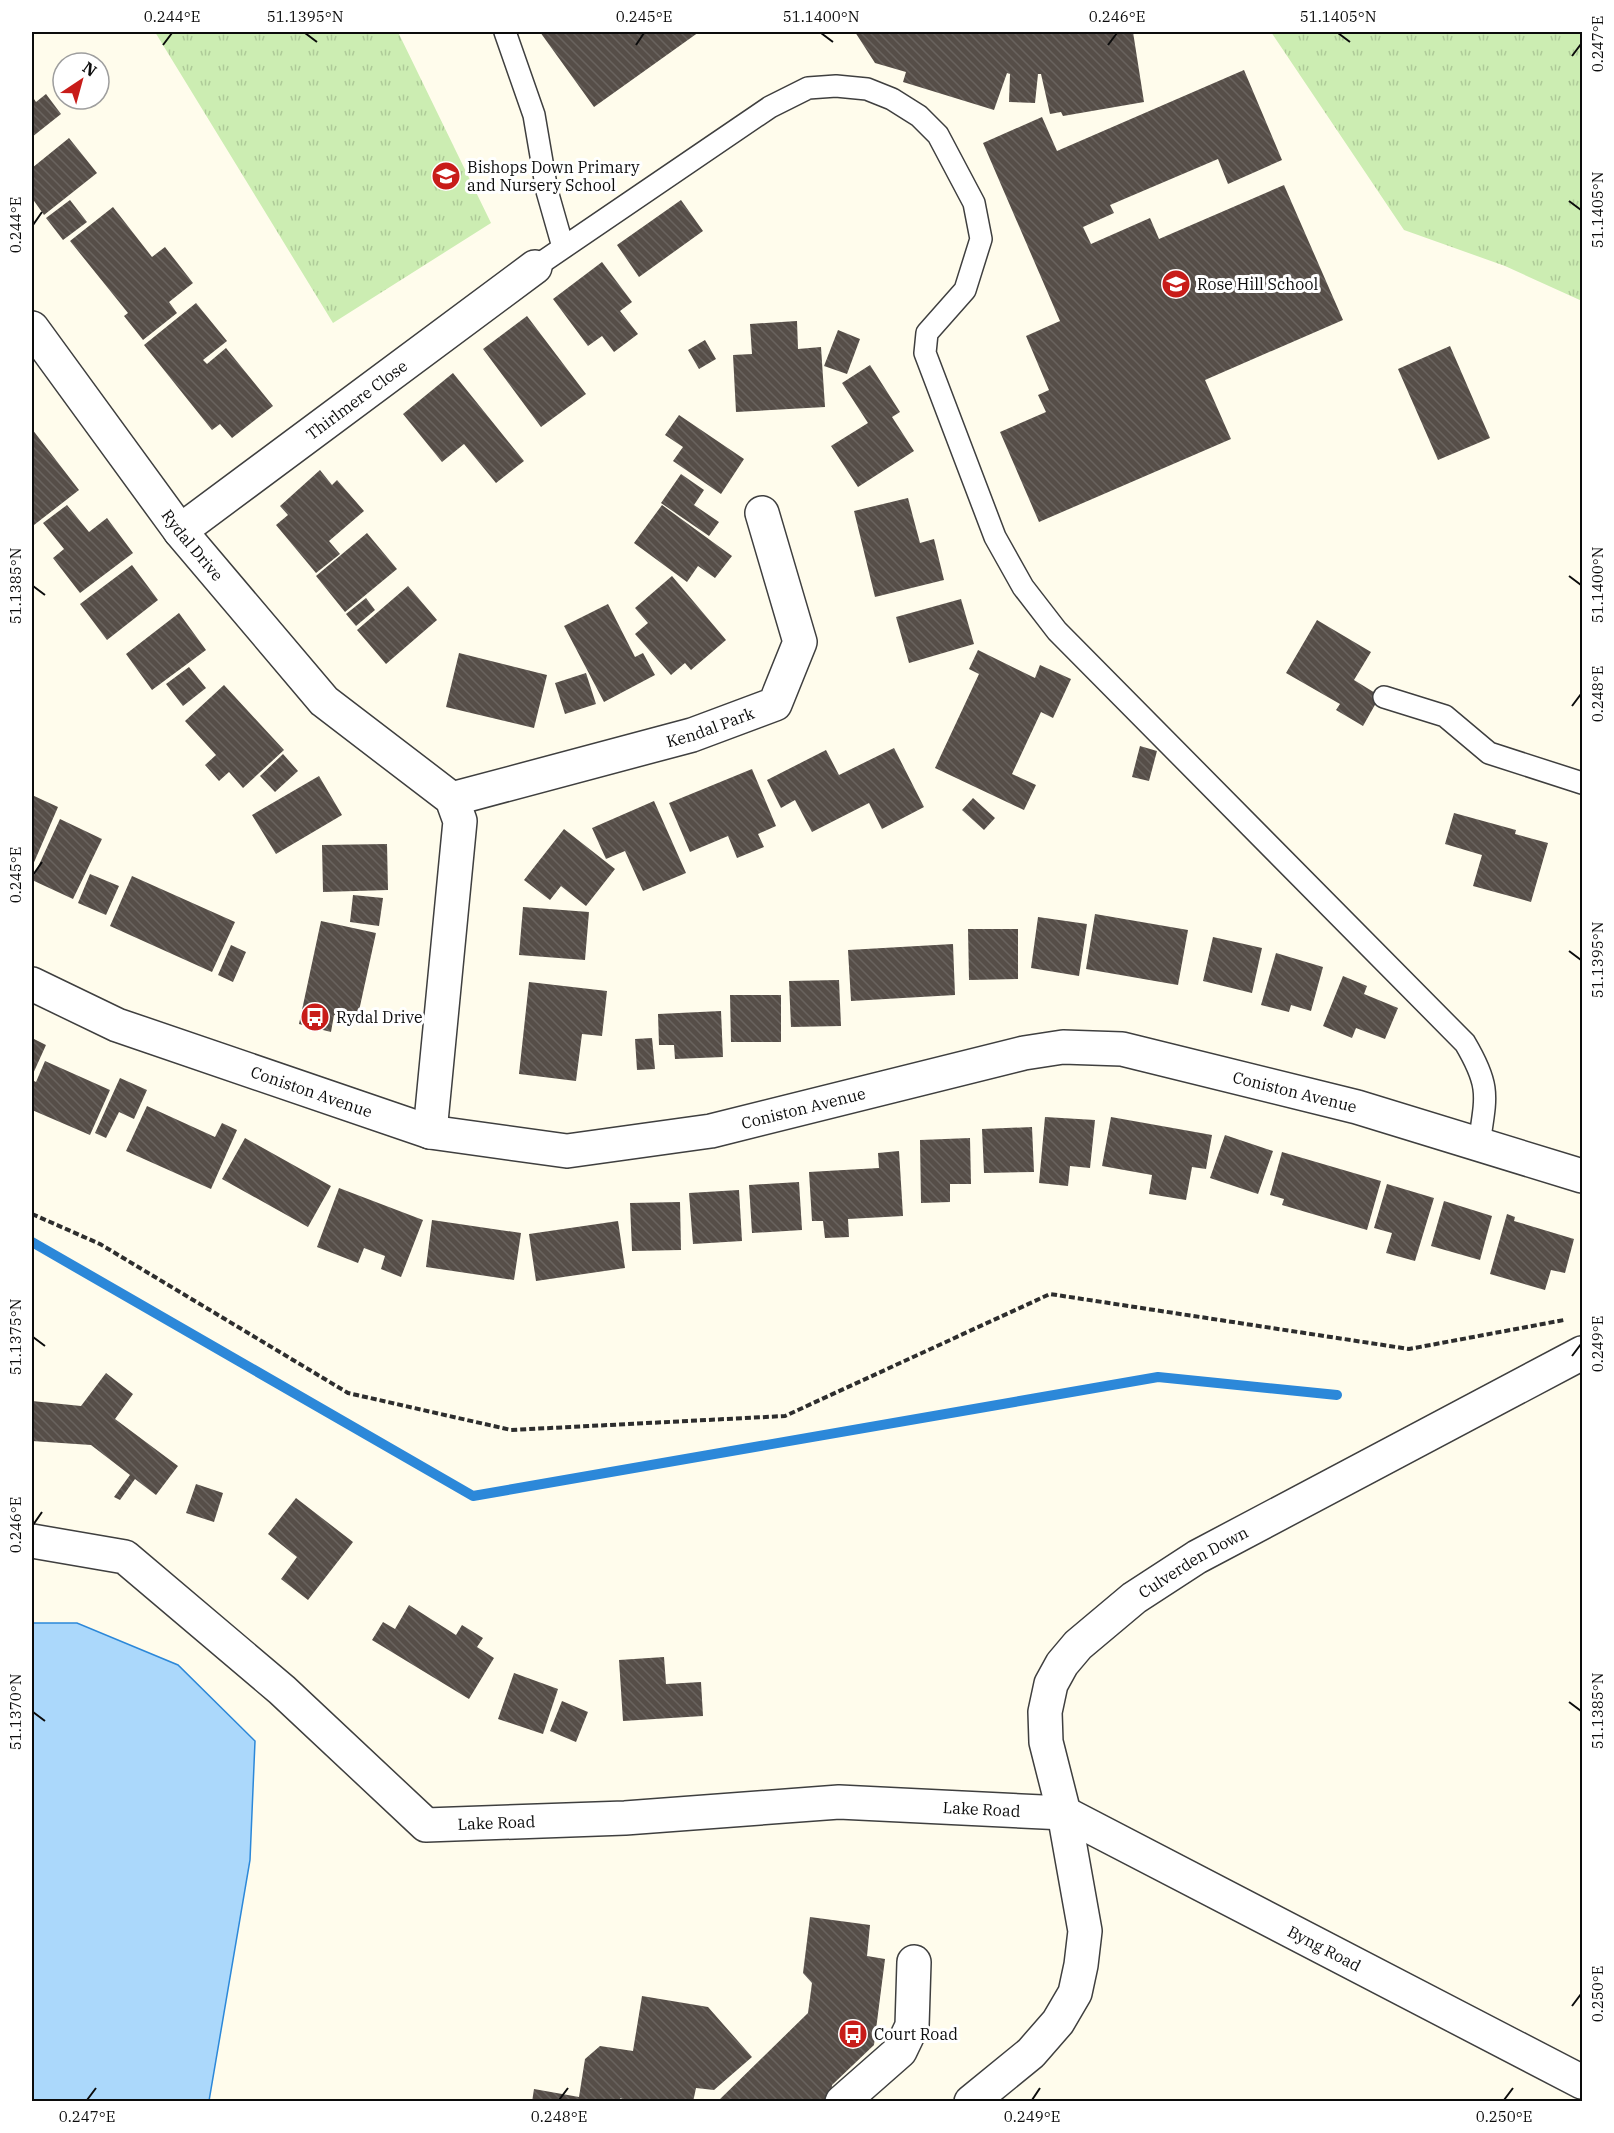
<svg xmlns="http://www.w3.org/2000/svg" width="1614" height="2133" viewBox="0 0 1614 2133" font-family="'IBM Plex Serif',serif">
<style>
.grass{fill:url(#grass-tufts)}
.water{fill:#abd8fb;stroke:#2c88d9;stroke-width:1.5}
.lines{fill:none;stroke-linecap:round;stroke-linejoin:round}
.stream{stroke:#2c88d9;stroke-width:10}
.building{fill:url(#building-back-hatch)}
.lane-casing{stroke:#3f3f3f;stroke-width:24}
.street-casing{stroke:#3f3f3f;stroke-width:36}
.path{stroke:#2e2e2e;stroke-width:4;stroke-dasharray:6 3;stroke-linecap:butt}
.lane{stroke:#fff;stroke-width:21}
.street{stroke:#fff;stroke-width:33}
.ticks{fill:none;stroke:#0c0c0c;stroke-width:2}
.labels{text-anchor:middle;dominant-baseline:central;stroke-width:6;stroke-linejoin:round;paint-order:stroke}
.poi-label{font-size:16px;fill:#0c0c0c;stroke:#fff;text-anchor:start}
.street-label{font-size:16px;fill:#0c0c0c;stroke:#fff}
.neatline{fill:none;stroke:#0c0c0c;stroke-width:2}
.ticks-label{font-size:15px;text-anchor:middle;fill:#0c0c0c}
</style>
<defs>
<pattern id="grass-tufts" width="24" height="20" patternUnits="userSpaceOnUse" patternTransform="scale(1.5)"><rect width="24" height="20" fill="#ccedb2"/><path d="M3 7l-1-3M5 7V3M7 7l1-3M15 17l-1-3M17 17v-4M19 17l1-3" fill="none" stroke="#aeca98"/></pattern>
<pattern id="building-back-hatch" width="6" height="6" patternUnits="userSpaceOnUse" patternTransform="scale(1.5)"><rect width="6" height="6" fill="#564e48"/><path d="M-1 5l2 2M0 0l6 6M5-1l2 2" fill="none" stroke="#69635e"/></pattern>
</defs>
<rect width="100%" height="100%" fill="#fffcec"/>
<!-- grass -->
<path class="grass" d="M155 32H398L491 223 333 323Z
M1271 32H1582V301L1505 266 1404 230Z"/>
<!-- water -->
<path class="water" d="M32 1623H77L178 1665 255 1741 250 1860 209 2101H32Z"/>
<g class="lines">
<!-- stream -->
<path class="stream" d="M32 1242 473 1496 1158 1377 1337 1395"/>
</g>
<!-- building -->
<path class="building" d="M540 32H699L594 107Z
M855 32H1133L1144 102 1063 116 1061 112 1050 114 1041 74H1038L1035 103 1009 102 1010 74 1007 73 994 110 903 82 906 72 875 63Z
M1244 70 1282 160 1228 184 1218 159 1110 205 1114 213 1083 227 1091 244 1150 218 1159 239 1284 185 1343 320 1205 380 1231 439 1039 522 1000 432 1046 412 1038 395 1049 390 1026 336 1060 321 983 143 1042 117 1057 151Z
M46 94 61 114 32 137V96L36 102Z
M69 138 97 173 44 215 32 198V168Z
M70 200 87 222 63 240 46 218Z
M681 200 703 231 639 277 617 245Z
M113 207 152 257 165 247 193 283 169 302 177 313 143 340 124 316 128 313 70 241Z
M602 262 632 302 620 311 638 334 614 352 602 336 588 346 553 299Z
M196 303 227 341 203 360 207 364 226 348 273 406 232 438 220 424 212 430 144 345Z
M527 316 586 394 541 427 483 349Z
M797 321 798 349 821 347 825 407 736 412 733 355 752 354 750 324Z
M838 330 860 339 847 374 824 366Z
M705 340 716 359 699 369 688 350Z
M1450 346 1490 438 1438 460 1398 369Z
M870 365 900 412 892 417 914 451 858 487 831 446 868 423 842 383Z
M453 373 524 461 496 483 464 444 442 462 403 414Z
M679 415 744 459 721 494 673 461 683 447 665 435Z
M32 429 79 490 34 525 32 522Z
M320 470 332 485 337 480 364 511 329 541 340 554 316 573 276 525 288 515 280 506Z
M681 474 704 490 694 505 719 522 709 536 661 503Z
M908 498 920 543 934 539 944 580 875 597 854 511Z
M67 505 89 532 107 518 133 553 80 593 53 558 64 549 43 523Z
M662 505 732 556 715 578 698 566 687 582 634 543Z
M367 533 397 569 345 612 316 576Z
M132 565 158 600 107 640 80 604Z
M672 576 726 640 691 670 685 663 671 675 635 634 648 623 635 608Z
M408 586 437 620 386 664 357 630Z
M366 598 375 610 356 626 346 614Z
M961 599 974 644 909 663 896 617Z
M608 604 635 657 643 653 655 675 604 702 564 626Z
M179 613 206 650 152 690 126 654Z
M1317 620 1371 652 1354 680 1380 696 1363 726 1336 710 1340 704 1286 673Z
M978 650 1035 678 1040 665 1071 679 1053 718 1041 712 1012 774 1036 785 1024 810 935 768 979 674 969 669Z
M459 653 547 675 534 728 446 707Z
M189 667 206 688 183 706 166 684Z
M586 673 596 704 565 714 555 683Z
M224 685 284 750 243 788 229 772 219 781 205 765 216 755 185 721Z
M1140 746 1157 751 1149 781 1132 777Z
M894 748 924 807 882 829 869 803 812 832 795 800 781 808 767 780 826 750 839 775Z
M283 754 298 771 275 792 260 776Z
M752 769 776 826 758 834 764 847 737 858 728 836 690 852 669 803Z
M319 776 342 815 276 854 252 815Z
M32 795 58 807 32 867Z
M973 798 995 818 984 830 962 810Z
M654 801 686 873 643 891 625 851 606 859 592 828Z
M1454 813 1516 830 1515 834 1548 843 1531 902 1473 886 1482 855 1445 844Z
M60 819 102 839 73 899 32 880Z
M564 829 615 869 586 906 561 886 550 900 524 880Z
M387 844 388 890 323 892 322 845Z
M90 874 119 886 106 915 78 903Z
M132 876 235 922 212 972 110 926Z
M353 895 383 898 379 926 350 922Z
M523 907 589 912 585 960 519 955Z
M1095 914 1188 930 1178 985 1086 969Z
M1038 917 1087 924 1079 976 1031 968Z
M321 921 376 933 357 1020 334 1015 331 1032 299 1024Z
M968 929H1018V979L969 980Z
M1213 937 1262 948 1252 993 1203 981Z
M953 944 955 995 851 1001 848 950Z
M231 945 246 952 233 982 218 975Z
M1276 953 1323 967 1311 1011 1291 1005 1289 1012 1261 1005Z
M1343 976 1367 986 1364 994 1398 1008 1385 1039 1356 1028 1352 1038 1323 1026Z
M839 980 841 1026 791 1027 789 981Z
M529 982 607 991 602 1036 582 1034 576 1081 519 1074Z
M730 995H781V1042H731Z
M721 1011 723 1057 675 1059 674 1045H659L658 1014Z
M32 1038 46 1045 32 1076Z
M652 1038 655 1069 637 1070 635 1039Z
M45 1061 110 1090 90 1135 32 1110V1080L36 1082Z
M120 1078 147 1090 134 1119 119 1112 106 1138 95 1133Z
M147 1106 215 1137 222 1123 237 1130 211 1189 126 1151Z
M1045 1117 1095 1120 1090 1168 1070 1166 1068 1186 1039 1183Z
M1111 1117 1212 1135 1206 1169 1192 1167 1186 1200 1149 1194 1152 1175 1102 1166Z
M1032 1127 1034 1172 984 1173 982 1129Z
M1225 1135 1273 1151 1258 1194 1210 1178Z
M245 1138 331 1186 308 1227 222 1179Z
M970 1138 971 1184H950V1202L921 1203 920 1140Z
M899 1151 903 1216 848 1219 849 1237 825 1238 823 1221H812L809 1172 879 1168 878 1153Z
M1282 1152 1381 1181 1367 1230 1282 1205 1284 1199 1270 1195Z
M799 1182 802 1230 752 1233 749 1185Z
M1387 1184 1434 1198 1415 1261 1386 1253 1392 1233 1374 1228Z
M339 1188 423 1220 401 1277 381 1269 385 1256 364 1248 358 1263 317 1247Z
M739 1190 742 1241 693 1244 689 1193Z
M1444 1201 1492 1216 1480 1260 1431 1246Z
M680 1202 681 1250 632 1251 630 1203Z
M1507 1214 1515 1217 1514 1221 1574 1239 1565 1273 1551 1270 1545 1290 1490 1274Z
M432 1220 521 1233 514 1280 426 1267Z
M618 1221 625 1268 536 1281 529 1234Z
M106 1373 133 1394 115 1419 178 1466 156 1495 135 1479 120 1500 114 1497 130 1475 91 1445 32 1441V1401L81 1406Z
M196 1484 223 1493 214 1522 186 1513Z
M296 1498 353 1542 308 1600 281 1579 297 1557 268 1534Z
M409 1605 456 1635 462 1625 483 1638 477 1647 494 1658 469 1699 372 1640 383 1622 395 1629Z
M664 1657 666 1684 701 1682 703 1716 623 1721 619 1660Z
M514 1673 558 1689 543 1734 498 1719Z
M562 1701 588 1712 576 1742 550 1731Z
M810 1917 870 1925 867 1956 885 1959 874 2045 832 2085 831 2097 826 2102 804 2099 717 2102 808 2013 812 1983 803 1973Z
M642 1996 708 2007 752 2057 714 2090 696 2088 693 2102H624L621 2098 617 2102H532L534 2089 579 2097 585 2059 600 2046 633 2051Z"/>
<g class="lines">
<!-- lane casing -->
<g class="lane-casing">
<path id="lane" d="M505 32 534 115 547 191 563 247
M535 267 770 107 808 88 836 86 867 89 892 99 919 116 938 135 974 203 981 239 965 290 927 333 925 353 995 537 1023 587 1057 631 1465 1043C1491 1087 1486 1096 1479 1144
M1384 697 1445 716 1489 753 1582 783"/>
</g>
<!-- street casing -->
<g class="street-casing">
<g id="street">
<path id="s1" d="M32 328 180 531 324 701 452 799 460 821 430 1132"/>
<path id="s2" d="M180 531 535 267"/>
<path id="s3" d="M452 799 692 735 775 704 800 642 762 513"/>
<path id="s4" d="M32 984 117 1025 430 1132 567 1151 711 1131 1024 1053 1063 1047 1122 1049 1357 1107 1582 1176"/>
<path id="s5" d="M32 1541 125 1557 282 1690 426 1825 625 1818 839 1802 1064 1813 1582 2082"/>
<path d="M842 2102 900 2051 912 2026 914 1962"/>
<path id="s6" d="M971 2102 1031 2053 1058 2022 1075 1993 1081 1965 1085 1931 1064 1813 1046 1742 1045 1712 1051 1684 1062 1664 1078 1645 1134 1598 1197 1557 1582 1353"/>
</g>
</g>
<!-- path -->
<path class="path" d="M32 1214 100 1244 348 1393 511 1430 785 1416 1050 1294 1409 1349 1564 1320"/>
<!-- lane -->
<use href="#lane" class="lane"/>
<!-- street -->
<use href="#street" class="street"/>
</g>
<!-- ticks -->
<path class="ticks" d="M305 33 317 42M821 33 833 42M1338 33 1350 42M163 45 172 33M636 45 644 33M1108 45 1117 33M1572 56 1581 44M1569 201 1581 210M33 225 42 212M1569 576 1581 585M33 586 45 595M1572 706 1581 694M33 875 42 862M1569 951 1581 960M33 1337 45 1346M1572 1356 1581 1344M33 1525 42 1512M1569 1702 1581 1711M33 1712 45 1721M1572 2006 1581 1994M87 2100 96 2088M559 2100 568 2088M1032 2100 1040 2088M1504 2100 1513 2088"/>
<!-- icons -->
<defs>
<g id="school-disc" transform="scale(1.5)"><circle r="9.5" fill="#c81c19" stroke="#fff"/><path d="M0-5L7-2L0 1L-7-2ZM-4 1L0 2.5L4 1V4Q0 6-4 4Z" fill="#fff"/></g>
<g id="bus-disc" transform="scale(1.5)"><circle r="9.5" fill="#c81c19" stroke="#fff"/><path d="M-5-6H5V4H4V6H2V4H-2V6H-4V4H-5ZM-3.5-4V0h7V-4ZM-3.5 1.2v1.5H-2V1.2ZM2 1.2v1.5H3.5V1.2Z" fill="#fff"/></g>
</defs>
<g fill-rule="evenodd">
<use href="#school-disc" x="446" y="176"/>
<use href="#school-disc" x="1176" y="284"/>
<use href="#bus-disc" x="315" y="1017"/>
<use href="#bus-disc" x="853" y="2034"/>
</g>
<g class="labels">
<!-- poi labels -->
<g class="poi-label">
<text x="467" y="167">Bishops Down Primary<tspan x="467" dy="18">and Nursery School</tspan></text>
<text x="1197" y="284">Rose Hill School</text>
<text x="336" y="1017">Rydal Drive</text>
<text x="874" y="2034">Court Road</text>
</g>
<!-- street labels -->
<g class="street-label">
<text stroke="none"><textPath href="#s2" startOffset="220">Thirlmere Close</textPath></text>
<text stroke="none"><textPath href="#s1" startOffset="270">Rydal Drive</textPath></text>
<text stroke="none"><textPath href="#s3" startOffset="268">Kendal Park</textPath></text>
<text stroke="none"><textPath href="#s4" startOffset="300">Coniston Avenue</textPath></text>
<text stroke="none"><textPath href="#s4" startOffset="1308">Coniston Avenue</textPath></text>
<text stroke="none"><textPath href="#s4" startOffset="804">Coniston Avenue</textPath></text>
<text stroke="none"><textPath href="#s6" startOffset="657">Culverden Down</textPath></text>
<text stroke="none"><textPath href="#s5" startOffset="1054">Lake Road</textPath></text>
<text stroke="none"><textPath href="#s5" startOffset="568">Lake Road</textPath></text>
<text stroke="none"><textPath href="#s5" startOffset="1430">Byng Road</textPath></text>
</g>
</g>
<!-- border -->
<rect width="1614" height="2133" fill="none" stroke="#ffffff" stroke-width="66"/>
<!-- north arrow -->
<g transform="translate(81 81) rotate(36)"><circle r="28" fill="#ffffff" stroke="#9e9e9e" stroke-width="1.5"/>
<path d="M0-4.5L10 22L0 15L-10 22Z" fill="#c81c19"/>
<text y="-9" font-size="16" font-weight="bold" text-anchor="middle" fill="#0c0c0c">N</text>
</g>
<rect x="33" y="33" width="1548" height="2067" class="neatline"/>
<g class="ticks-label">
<text x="172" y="22">0.244°E</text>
<text x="305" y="22">51.1395°N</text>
<text x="644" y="22">0.245°E</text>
<text x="821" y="22">51.1400°N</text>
<text x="1117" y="22">0.246°E</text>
<text x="1338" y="22">51.1405°N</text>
<text transform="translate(1598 44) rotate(-90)" y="5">0.247°E</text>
<text transform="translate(1598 210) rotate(-90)" y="5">51.1405°N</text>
<text transform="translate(16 225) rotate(-90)" y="5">0.244°E</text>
<text transform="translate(1598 585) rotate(-90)" y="5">51.1400°N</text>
<text transform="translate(16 586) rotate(-90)" y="5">51.1385°N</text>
<text transform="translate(1598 694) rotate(-90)" y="5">0.248°E</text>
<text transform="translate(16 875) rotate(-90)" y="5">0.245°E</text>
<text transform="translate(1598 960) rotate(-90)" y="5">51.1395°N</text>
<text transform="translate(16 1337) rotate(-90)" y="5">51.1375°N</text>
<text transform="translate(1598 1344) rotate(-90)" y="5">0.249°E</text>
<text transform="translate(16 1525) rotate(-90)" y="5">0.246°E</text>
<text transform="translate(1598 1711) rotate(-90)" y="5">51.1385°N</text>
<text transform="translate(16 1712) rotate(-90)" y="5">51.1370°N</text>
<text transform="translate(1598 1994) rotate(-90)" y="5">0.250°E</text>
<text x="87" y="2122">0.247°E</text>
<text x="559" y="2122">0.248°E</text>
<text x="1032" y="2122">0.249°E</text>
<text x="1504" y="2122">0.250°E</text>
</g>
</svg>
